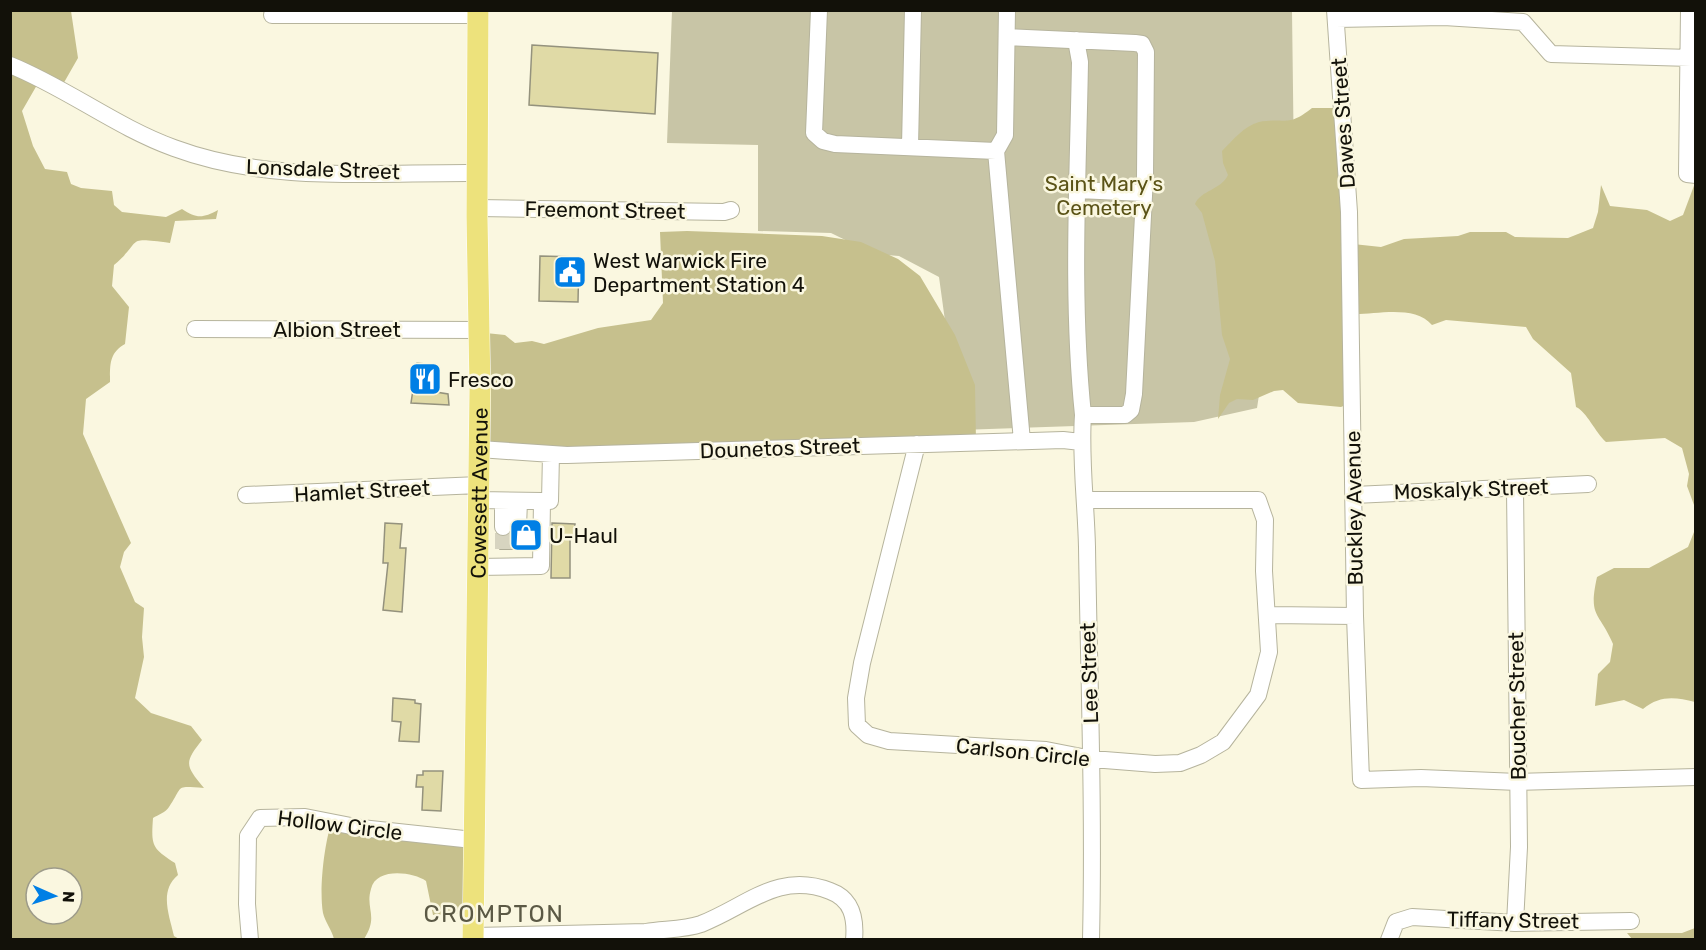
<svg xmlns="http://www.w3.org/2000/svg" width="1706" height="950" viewBox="0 0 1706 950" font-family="Rubik,sans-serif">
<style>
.green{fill:#c8c5a6}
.forest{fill:#c6c08d;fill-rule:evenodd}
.building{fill:#e0daa6;stroke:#94927d;stroke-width:1.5}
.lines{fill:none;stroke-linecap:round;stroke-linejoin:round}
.minor-tunnel{stroke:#d7d4c0;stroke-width:16;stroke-dasharray:16 8;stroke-linecap:butt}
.minor-casing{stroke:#b6b49d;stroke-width:18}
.major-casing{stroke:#fff;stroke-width:22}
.minor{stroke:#fff;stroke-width:16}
.major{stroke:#ede27c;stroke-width:21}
.labels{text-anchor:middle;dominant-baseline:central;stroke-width:5;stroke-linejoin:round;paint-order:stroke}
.street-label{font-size:21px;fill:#121109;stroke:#faf7e0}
.park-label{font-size:21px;fill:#5a5317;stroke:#faf7e0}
.poi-label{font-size:21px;fill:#121109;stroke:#faf7e0;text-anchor:start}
.quarter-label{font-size:24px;letter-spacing:1.5px;fill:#5b5945;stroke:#faf7e0}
</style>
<rect width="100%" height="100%" fill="#faf7e0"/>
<!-- green -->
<path class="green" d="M672 11H1292L1294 169 1257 408 1194 422 960 430 939 277 899 256 874 254 831 233 758 231V145L667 143Z"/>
<!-- forest -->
<path class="forest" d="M10 11H71L78 58 62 86 41 78 22 111 33 146 45 169 67 172 71 184 81 188 112 191 114 205 122 212 166 217 182 209C197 219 203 218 218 210L216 219 175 221 170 243C123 237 144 240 114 265L112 286 129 307 125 344C109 353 110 365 110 382L86 399 83 434 131 543 124 552 120 567 135 602 144 608 142 637 144 657 135 698 151 713 191 726 202 740C184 763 185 765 204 788 174 786 184 785 169 807 166 812 158 815 153 818 151 846 152 848 175 863L178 875C159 891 169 914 174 936L179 939H11ZM36 878H72V914H36Z
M1312 108H1342L1353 244 1381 247 1404 239 1458 236 1470 232H1506L1515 237 1568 238 1593 228 1598 212 1601 185 1610 206 1647 210 1670 221 1683 215 1695 183V702C1675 697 1660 695 1643 709L1624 700 1595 706 1598 674 1610 662 1613 644C1599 611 1588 618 1597 577L1614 568H1649L1688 547 1694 532V505L1687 486 1689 474 1682 448 1665 438 1606 442C1595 432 1587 412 1576 407L1571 373 1533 339 1526 327 1446 320 1432 325C1415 305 1379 314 1355 314V401L1341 407 1298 403 1283 390 1274 391 1253 400 1237 399 1229 403 1218 419 1220 395 1230 359 1222 335 1215 261 1202 213 1195 204C1201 190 1221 190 1228 175L1223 163 1222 151C1233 140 1244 126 1259 122 1286 117 1287 128 1312 108Z
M687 231 822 236 861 242 898 259 920 276 955 335 975 385 976 442 477 448 476 332 505 335 515 343 532 341 544 344 598 328 651 320 663 303 660 232Z
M331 824 471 839 472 913 433 915 426 881C413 872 376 867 371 889 365 909 379 916 364 939H334C332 930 325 922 323 913 319 890 324 846 331 824Z
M1695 928V939H1632L1627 933H1682Z"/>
<!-- building -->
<path class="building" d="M532 45 658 53 655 114 529 105Z
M540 256 579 257 578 302 539 301Z
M417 363 434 365 436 392 448 394 449 405 411 403Z
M385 523 402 524 400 548H406L402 612 383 610 388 563H383Z
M552 523 575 524 574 536H570V578H551Z
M529 527H531V549H500V537L511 534 522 536Z
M393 698 415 700V703L421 704 419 742 399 741 401 722 392 721Z
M423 771H443L441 811 422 810 423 787H416L417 775H423Z"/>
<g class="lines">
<!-- minor-tunnel -->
<path class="minor-tunnel" d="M503 549V527
M518 549V527"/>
<!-- minor casing -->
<g class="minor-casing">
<path id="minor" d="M819 10 814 133 823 141 835 144 996 151
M1007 10 1005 135 996 151 1022 441
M1335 10 1349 212 1355 616 1361 780 1421 778 1518 782 1696 777
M1689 10 1687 174 1696 175
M272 15H478
M1336 19 1444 17 1523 22 1551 54 1691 58
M1007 37 1135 43 1142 44 1146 52 1145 176 1134 394 1131 410 1125 415H1083C1071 298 1078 179 1080 62L1076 40
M10 65C67 88 116 127 174 148 271 184 376 172 478 173
M910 146 913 10
M1078 190 1144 193
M478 208 724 212 731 210
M195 329 480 330
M1083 415C1080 459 1086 503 1087 547 1089 678 1094 809 1091 940
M917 444 862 663 856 698 857 725 868 735 889 741 1046 750 1092 759 1155 764 1180 763 1201 755 1223 742 1258 695 1269 652 1264 571 1265 520 1258 500H1086
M479 449 567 455 1063 440 1081 442
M246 495 479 485
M1354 495 1588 484
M542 501H550L551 454
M503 527V501
M518 527 519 501
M477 567 541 566 542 501 478 500
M1268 615 1355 616
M1515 923 1519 847 1515 489
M473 936 646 932
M250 940 247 904 248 836 260 818 305 817 361 828 473 840
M645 940 646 932C663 929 684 930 701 924 747 906 778 871 830 891 852 899 856 918 854 940
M1389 940 1396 922 1412 917 1515 923 1631 921"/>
</g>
<!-- major casing -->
<g class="major-casing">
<g id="major">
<path id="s1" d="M473 940 480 389 477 216 478 10"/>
</g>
</g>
<!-- minor -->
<use href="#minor" class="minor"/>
<!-- major -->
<use href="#major" class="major"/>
</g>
<!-- icons -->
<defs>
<g id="civic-square" transform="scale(1.725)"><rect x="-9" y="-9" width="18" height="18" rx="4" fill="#007fe5" stroke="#faf7e0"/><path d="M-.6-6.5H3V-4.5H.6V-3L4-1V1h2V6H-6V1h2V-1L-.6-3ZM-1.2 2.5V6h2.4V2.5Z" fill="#fff"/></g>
<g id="restaurant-square" transform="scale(1.725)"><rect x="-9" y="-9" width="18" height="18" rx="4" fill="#007fe5" stroke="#faf7e0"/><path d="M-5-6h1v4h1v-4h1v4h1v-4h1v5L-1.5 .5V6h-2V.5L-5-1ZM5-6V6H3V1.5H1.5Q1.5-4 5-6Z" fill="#fff"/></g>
<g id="shop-square" transform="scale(1.725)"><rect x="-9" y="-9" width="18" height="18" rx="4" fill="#007fe5" stroke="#faf7e0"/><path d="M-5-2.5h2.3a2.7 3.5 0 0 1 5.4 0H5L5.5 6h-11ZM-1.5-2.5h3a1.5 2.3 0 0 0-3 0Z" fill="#fff"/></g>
</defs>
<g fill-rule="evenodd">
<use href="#civic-square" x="570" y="272"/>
<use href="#restaurant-square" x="425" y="379"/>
<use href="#shop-square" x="526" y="535"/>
</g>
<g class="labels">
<!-- street labels -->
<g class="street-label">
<text transform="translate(1343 123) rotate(-94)">Dawes Street</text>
<text transform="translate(323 169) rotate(2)">Lonsdale Street</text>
<text transform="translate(605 210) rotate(1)">Freemont Street</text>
<text x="337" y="329">Albion Street</text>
<text transform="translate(780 448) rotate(-2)">Dounetos Street</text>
<text transform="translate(1471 489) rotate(-2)">Moskalyk Street</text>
<text transform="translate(362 491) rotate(-3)">Hamlet Street</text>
<text stroke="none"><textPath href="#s1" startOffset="447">Cowesett Avenue</textPath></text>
<text transform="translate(1354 508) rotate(-91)">Buckley Avenue</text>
<text transform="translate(1089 673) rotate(-92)">Lee Street</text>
<text transform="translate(1517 706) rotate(-91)">Boucher Street</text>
<text transform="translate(1023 752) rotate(6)">Carlson Circle</text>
<text transform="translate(340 825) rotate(7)">Hollow Circle</text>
<text transform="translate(1513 920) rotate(1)">Tiffany Street</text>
</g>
<!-- park labels -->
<g class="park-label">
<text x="1104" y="183">Saint Mary's<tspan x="1104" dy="24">Cemetery</tspan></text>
</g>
<!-- poi labels -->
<g class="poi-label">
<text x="593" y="260">West Warwick Fire<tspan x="593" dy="24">Department Station 4</tspan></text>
<text x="448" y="379">Fresco</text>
<text x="549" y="535">U-Haul</text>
</g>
<!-- quarter labels -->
<g class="quarter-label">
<text x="494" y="914">CROMPTON</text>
</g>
</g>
<!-- border -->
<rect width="1706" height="950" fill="none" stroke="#121109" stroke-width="24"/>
<!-- north arrow -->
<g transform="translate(54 896) rotate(93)"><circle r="28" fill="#faf7e0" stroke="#9d9b8a" stroke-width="1.5"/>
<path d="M0-4.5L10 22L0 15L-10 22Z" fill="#007fe5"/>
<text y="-9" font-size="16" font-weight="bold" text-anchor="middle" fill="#121109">N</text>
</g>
</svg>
